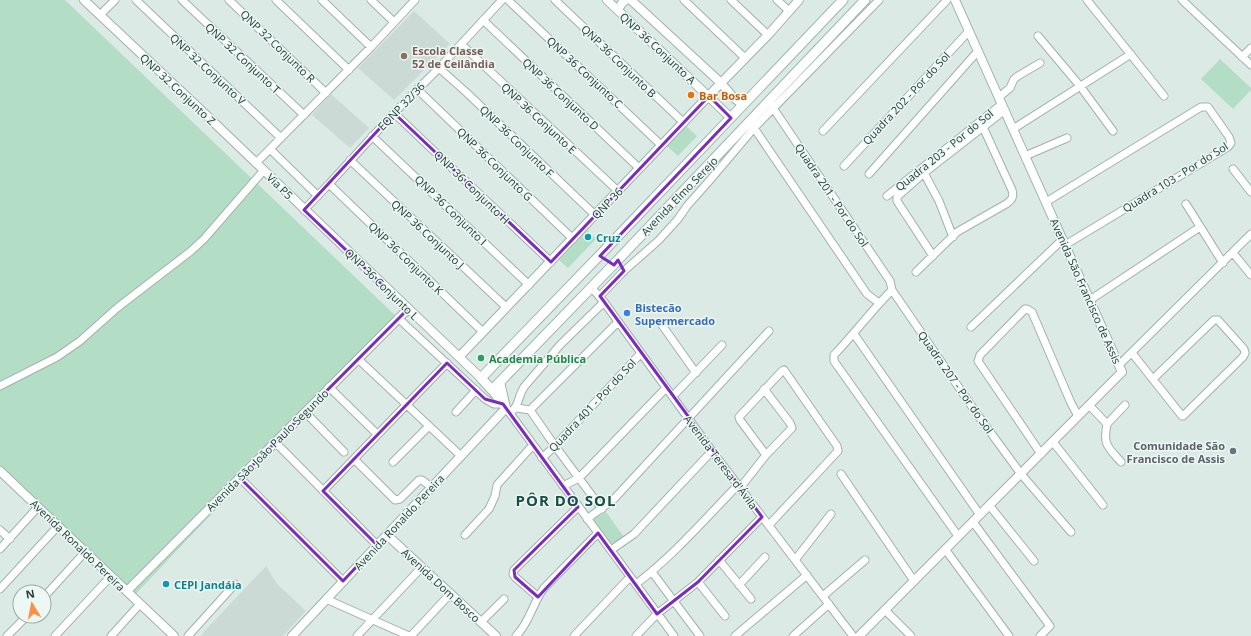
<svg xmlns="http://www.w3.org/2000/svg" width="1251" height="636" viewBox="0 0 1251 636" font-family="'Open Sans',sans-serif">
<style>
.built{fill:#cbdad5}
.green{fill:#b3dec5}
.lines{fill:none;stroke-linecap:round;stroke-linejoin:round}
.minor-casing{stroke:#9fb2ae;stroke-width:9}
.tertiary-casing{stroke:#9fb2ae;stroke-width:10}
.secondary-casing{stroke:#9bb7b1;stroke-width:11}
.minor{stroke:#fff;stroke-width:7}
.tertiary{stroke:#fff;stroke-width:8}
.secondary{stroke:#fff;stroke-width:9}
.marked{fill:none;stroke:#7b2cbf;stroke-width:3;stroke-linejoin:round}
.education-dot{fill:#8d6e63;stroke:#edf7f3;stroke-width:1.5}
.food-dot{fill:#e8710a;stroke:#edf7f3;stroke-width:1.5}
.culture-dot{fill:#0f9aa8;stroke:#edf7f3;stroke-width:1.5}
.shop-dot{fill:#3f7fe0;stroke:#edf7f3;stroke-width:1.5}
.leisure-dot{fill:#2e9e5b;stroke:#edf7f3;stroke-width:1.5}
.worship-dot{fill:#6b7280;stroke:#edf7f3;stroke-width:1.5}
.labels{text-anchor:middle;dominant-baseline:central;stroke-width:3;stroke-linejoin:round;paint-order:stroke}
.street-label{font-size:11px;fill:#1d3a37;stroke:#edf7f3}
.education-label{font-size:11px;font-weight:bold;fill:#785e54;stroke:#edf7f3;text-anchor:start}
.food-label{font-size:11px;font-weight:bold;fill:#c56008;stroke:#edf7f3;text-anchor:start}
.culture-label{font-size:11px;font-weight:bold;fill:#0d838f;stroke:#edf7f3;text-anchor:start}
.shop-label{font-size:11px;font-weight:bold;fill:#366cbe;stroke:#edf7f3;text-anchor:start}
.leisure-label{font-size:11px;font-weight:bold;fill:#27864d;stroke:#edf7f3;text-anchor:start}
.worship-label{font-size:11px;font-weight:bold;fill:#5b616d;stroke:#edf7f3;text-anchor:end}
.district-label{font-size:15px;font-weight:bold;letter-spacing:1px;fill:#184e48;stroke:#edf7f3}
</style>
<rect width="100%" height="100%" fill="#dceae6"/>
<!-- built -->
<path class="built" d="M414 11 450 44 394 100 358 68Z
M331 94 369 128 350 148 312 115Z
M266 566 277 584 306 611 283 636H202L201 635Z"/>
<!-- green -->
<path class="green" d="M0 0H65L398 318 358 359 133 597 0 467Z
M1220 59 1251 88V90L1233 109 1201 79Z
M685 125 697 136 678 156 666 145Z
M587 230 596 239 568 268 559 260Z
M606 512 624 537 611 544 593 519Z"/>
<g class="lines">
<!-- minor casing -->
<g class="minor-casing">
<path id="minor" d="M136 0 281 138
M182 0 304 115
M229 0 326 93
M276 0 349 70
M322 0 371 47
M371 0 394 22
M508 0 661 145
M555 0 683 122
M684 0 745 58
M731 0 768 35
M777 0 789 11
M1087 0 1164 96
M1182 0 1251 65
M100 15 115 0
M483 20 639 168
M1038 36 1080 86 1113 131
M461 44 618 191
M1242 57 1251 48
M439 68 467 93 595 215
M417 89 573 239
M999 97 1010 88 1014 79 1018 76 1040 63
M769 102 890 281 892 290 977 414 1021 474 1071 532
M394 113 551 262
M752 125 867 294 879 303
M1013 129 1131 54
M823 131 947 0
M372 136 529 285
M270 149 318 196
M1025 156 1067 138
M350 160 506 307
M256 163 371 47 415 0
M844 166 969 31
M1233 169 1251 192
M924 173 939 201 953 237
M869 174 978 51
M329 184 483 332
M887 196 1002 104
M1046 202 1201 107H1208L1229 137 1231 143 1228 147 1065 245
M1186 204 1223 263
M304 210 329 184 394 113 439 68 502 0
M1233 253 1251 275
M933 256 897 201V197L924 173 1005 110
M916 272 957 232 1006 204C1012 200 1014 197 1012 190L983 127
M591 287 604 302 712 451 853 636
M892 290C872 310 854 334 834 355V361L958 536
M600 296 621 274 624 271 659 240 678 219 687 206 710 180 754 128 879 0
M1090 300 1200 227
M398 318 485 399 494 404H503
M662 325 696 373
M971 327 1063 239
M854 334 980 515
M1132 353 1182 416H1183L1243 357 1245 353 1244 349 1218 320H1214L1153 379
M358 359 461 456
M1119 365 1251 234
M0 386 57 357 80 341 117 308 191 251 204 239 264 170
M329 387 377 434
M673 396 722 345
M1089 405 1107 424C1103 445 1107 446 1121 462
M506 408 674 636
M517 408 530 410 555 446 602 509
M530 410 618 322
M305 412 344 452
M456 412 476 390
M510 413C520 405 517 398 524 387L560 345 604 302
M1107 424 1125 405
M275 442 377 545
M1053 442 1103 505
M1041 454 978 361 980 355 1025 309H1027L1032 312 1071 403 1078 416
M766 455 740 420 739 417 782 371 784 370 837 446 838 451 769 525
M542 458 555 446 641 353
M354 459 395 500 400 499 419 480H422L431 487
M393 462 429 426
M841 474 914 581
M240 478 343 581
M563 486 579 478 666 388
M740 488 766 455 792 428 790 423 764 389
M323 491 447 363
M989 505 1034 561
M587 519 614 499 769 331
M973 522 1050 626 1040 636
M0 530 10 539
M465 535 489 509 495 496 497 485 533 445
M0 549 38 507
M945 549 1009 636
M611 550 634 534 712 451
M719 560 751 599
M795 560 831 514
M652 572 700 636
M698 582 725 616
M636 584C673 556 705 519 738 485
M739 585 765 557
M0 589 58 526
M823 596 865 560
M44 597 85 552
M538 597 515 577 513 574 514 570 578 507
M326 599 409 636
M885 610 911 636
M481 622 504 599
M7 636 27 616
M55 636 111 576
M111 636 140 604
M188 636 235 584
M357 636 422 567
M411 636 450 594
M516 636C530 622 532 604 544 588L598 533
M574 636 630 577
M636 636 657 614 698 582 762 517
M735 636 807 575
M793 636 829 604"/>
</g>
<!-- tertiary casing -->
<g class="tertiary-casing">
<path id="tertiary" d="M84 0 203 112 481 378
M607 0 731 118
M631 0 721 83 733 97 743 105
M618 10 622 3 626 0
M459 357 721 83 768 35 799 0
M500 382 506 408
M492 390 504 406
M0 471 174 636
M387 535 496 636
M127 591 408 309
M292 636 506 408
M859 636 1122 372 955 0"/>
</g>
<!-- secondary casing -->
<g class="secondary-casing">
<path id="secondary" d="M843 0 598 257 481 378 492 390 615 263 865 0"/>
</g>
<!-- minor -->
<use href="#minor" class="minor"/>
<!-- tertiary -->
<use href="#tertiary" class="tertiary"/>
<!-- secondary -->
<use href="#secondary" class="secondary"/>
</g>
<!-- marked area -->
<path class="marked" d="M709 96 731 118 600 256 614 265 618 260 624 271 600 296 762 517 698 582 657 614 598 533 538 597 515 577 514 570 578 507 503 404 485 399 447 363 323 491 377 545 343 581 240 478 408 309 304 210 394 113 551 262Z"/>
<!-- markers -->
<circle class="education-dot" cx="404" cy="56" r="4"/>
<circle class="food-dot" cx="691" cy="95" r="4"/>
<g class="culture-dot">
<circle cx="588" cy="237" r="4"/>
<circle cx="166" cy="584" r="4"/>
</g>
<circle class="shop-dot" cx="627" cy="313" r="4"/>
<circle class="leisure-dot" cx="481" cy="358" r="4"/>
<circle class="worship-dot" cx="1233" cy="451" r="4"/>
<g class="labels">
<!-- street labels -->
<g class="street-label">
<text transform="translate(278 46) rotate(44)">QNP 32 Conjunto R</text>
<text transform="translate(658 48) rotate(43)">QNP 36 Conjunto A</text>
<text transform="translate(243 58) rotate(43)">QNP 32 Conjunto T</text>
<text transform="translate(619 61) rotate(44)">QNP 36 Conjunto B</text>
<text transform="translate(208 69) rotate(43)">QNP 32 Conjunto V</text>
<text transform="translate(585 72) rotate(43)">QNP 36 Conjunto C</text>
<text transform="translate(178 89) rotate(43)">QNP 32 Conjunto Z</text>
<text transform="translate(561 94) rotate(43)">QNP 36 Conjunto D</text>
<text transform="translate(906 98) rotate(-47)">Quadra 202 - Por do Sol</text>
<text transform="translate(401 106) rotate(-46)">EQNP 32/36</text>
<text transform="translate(539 118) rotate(43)">QNP 36 Conjunto E</text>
<text transform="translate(517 141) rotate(44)">QNP 36 Conjunto F</text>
<text transform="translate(944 150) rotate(-39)">Quadra 203 - Por do Sol</text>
<text transform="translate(495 164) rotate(44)">QNP 36 Conjunto G</text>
<text transform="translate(1175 177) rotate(-32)">Quadra 103 - Por do Sol</text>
<text transform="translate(280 186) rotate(45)">Via P5</text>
<text transform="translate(472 187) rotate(44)">QNP 36 Conjunto H</text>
<text transform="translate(832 195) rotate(56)">Quadra 201 - Por do Sol</text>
<text transform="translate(679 196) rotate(-46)">Avenida Elmo Serejo</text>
<text transform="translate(607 203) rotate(-46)">QNP 36</text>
<text transform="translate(451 210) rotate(44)">QNP 36 Conjunto I</text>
<text transform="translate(428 234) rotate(43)">QNP 36 Conjunto J</text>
<text transform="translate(406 258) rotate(44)">QNP 36 Conjunto K</text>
<text transform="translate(382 284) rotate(44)">QNP 36 Conjunto L</text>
<text transform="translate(1086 291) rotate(66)">Avenida São Francisco de Assis</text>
<text transform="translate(956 382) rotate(55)">Quadra 207 - Por do Sol</text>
<text transform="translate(592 405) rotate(-47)">Quadra 401 - Por do Sol</text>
<text transform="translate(267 450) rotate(-45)">Avenida São João Paulo Segundo</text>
<text transform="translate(721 462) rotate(53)">Avenida Teresa d'Ávila</text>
<text transform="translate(399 522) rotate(-47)">Avenida Ronaldo Pereira</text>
<text transform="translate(78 545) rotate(44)">Avenida Ronaldo Pereira</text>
<text transform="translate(441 585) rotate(43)">Avenida Dom Bosco</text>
</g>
<!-- education labels -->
<g class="education-label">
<text x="412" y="50">Escola Classe<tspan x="412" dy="13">52 de Ceilândia</tspan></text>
</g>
<!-- food labels -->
<g class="food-label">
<text x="699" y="95">Bar Bosa</text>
</g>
<!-- culture labels -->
<g class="culture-label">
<text x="596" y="237">Cruz</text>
<text x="174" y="584">CEPI Jandáia</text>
</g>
<!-- shop labels -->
<g class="shop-label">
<text x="635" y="307">Bistecão<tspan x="635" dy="13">Supermercado</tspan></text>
</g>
<!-- leisure labels -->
<g class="leisure-label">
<text x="489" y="358">Academia Pública</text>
</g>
<!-- worship labels -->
<g class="worship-label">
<text x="1225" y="445">Comunidade São<tspan x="1225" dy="13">Francisco de Assis</tspan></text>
</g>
<!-- district labels -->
<g class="district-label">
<text x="566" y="500">PÔR DO SOL</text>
</g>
</g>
<!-- north arrow -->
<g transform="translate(32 604) rotate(350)"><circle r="19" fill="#edf7f3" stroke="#9aaba8"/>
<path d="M0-3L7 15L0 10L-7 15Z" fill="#fe8f47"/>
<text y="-6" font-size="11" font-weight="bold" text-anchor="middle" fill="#1d3a37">N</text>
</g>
</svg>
